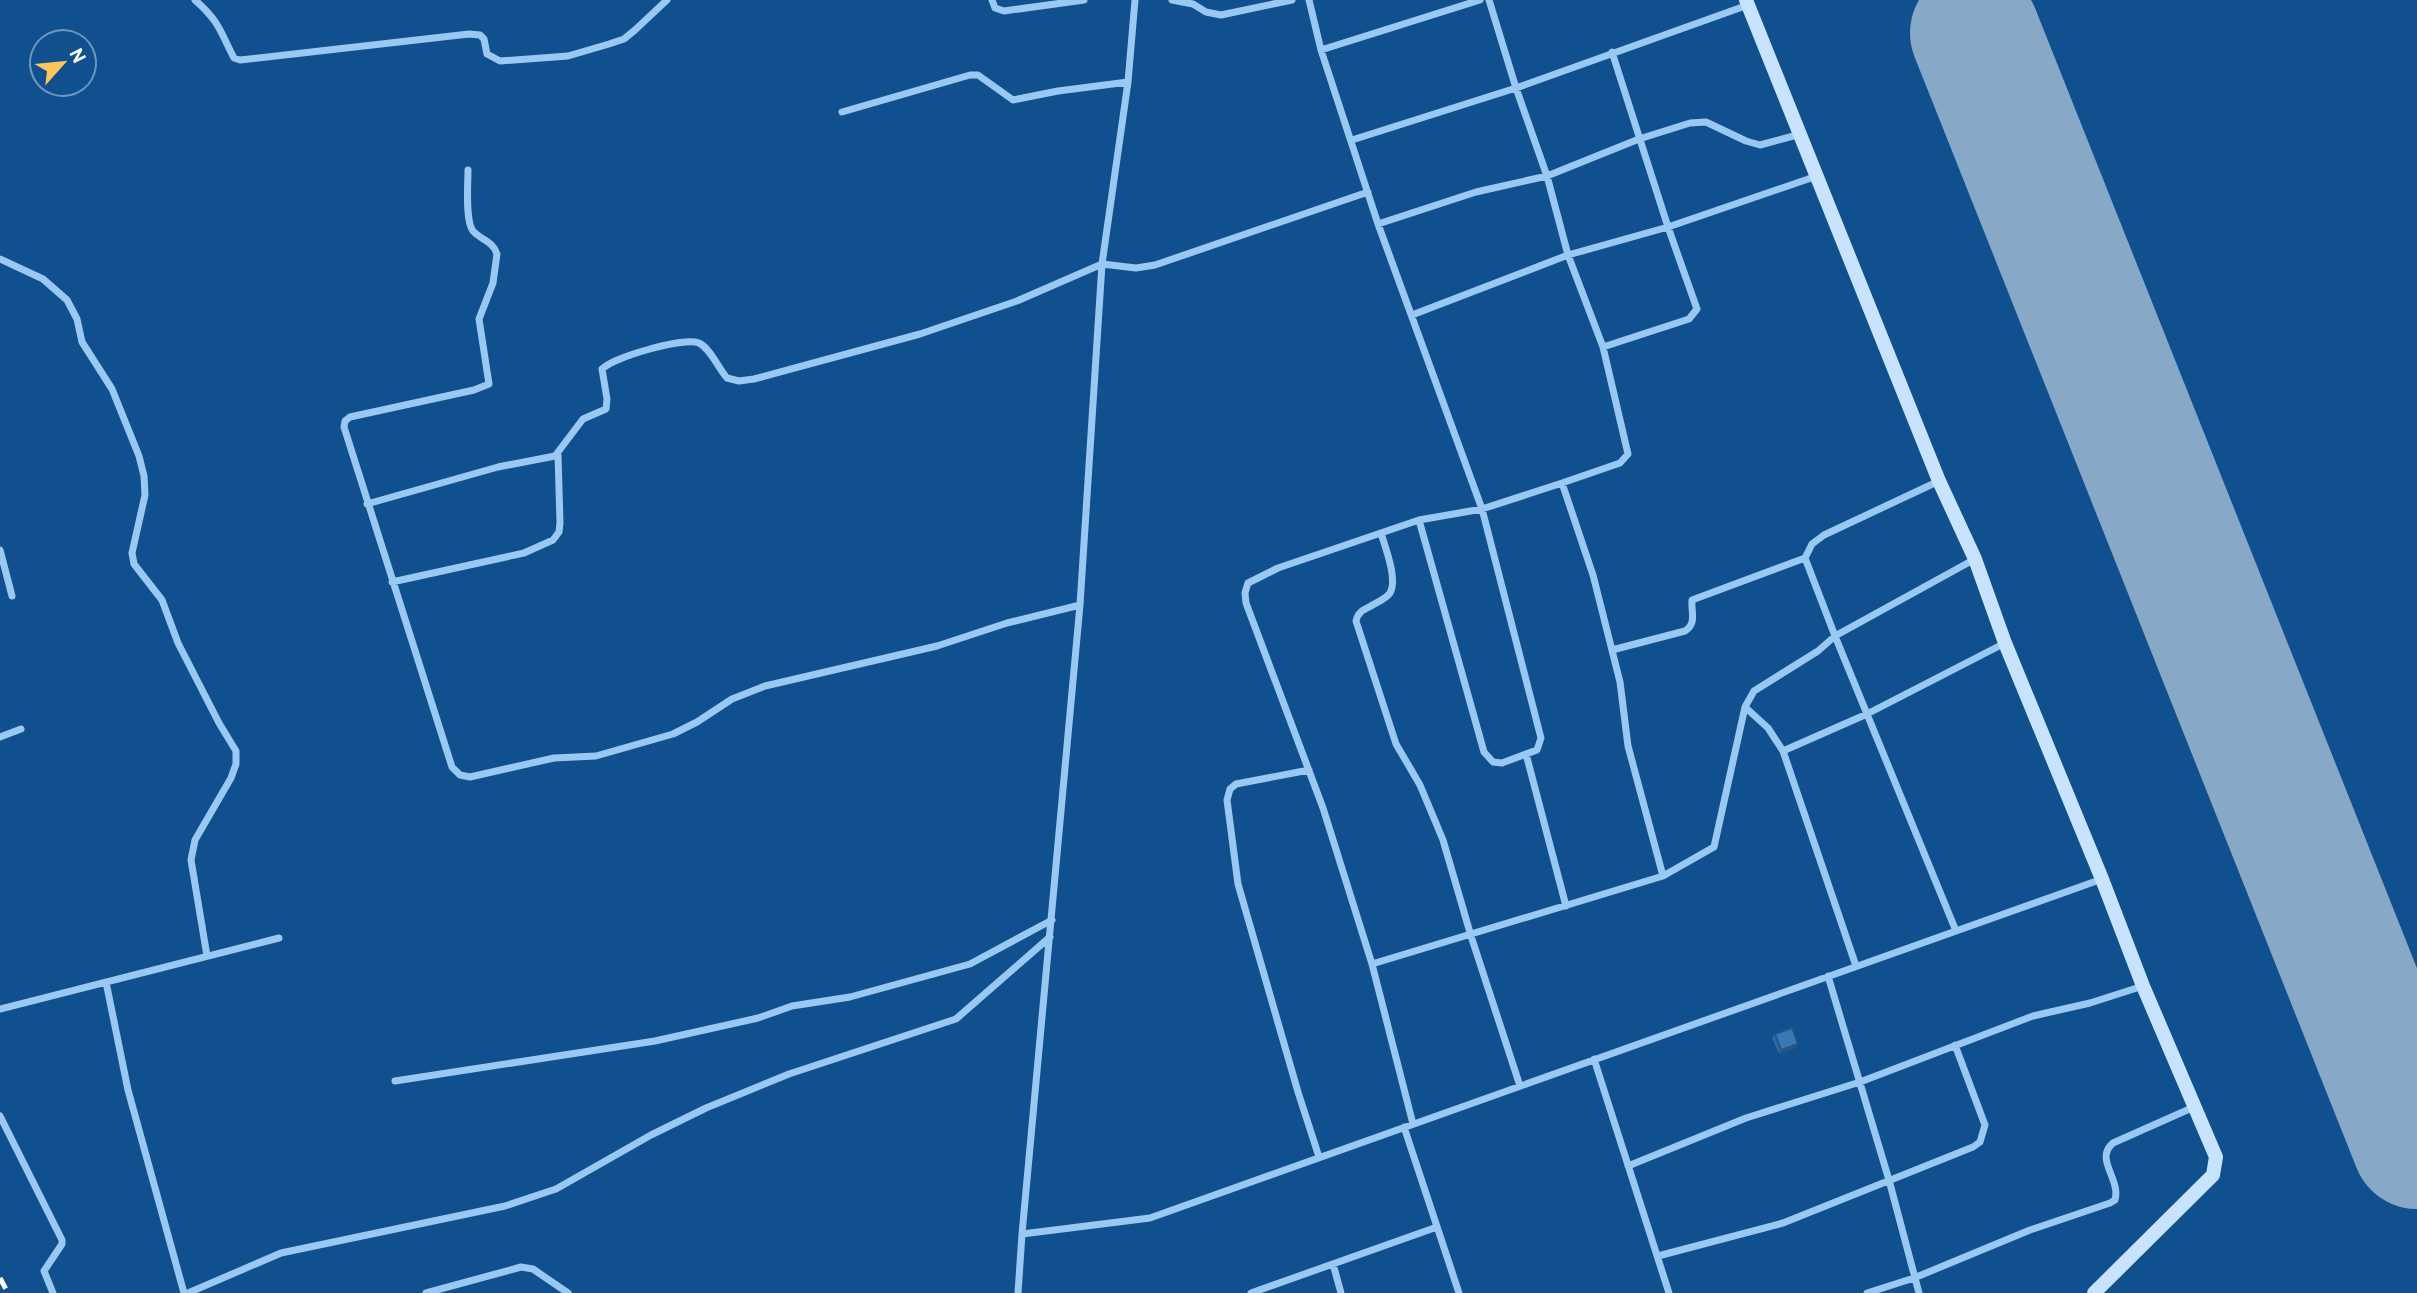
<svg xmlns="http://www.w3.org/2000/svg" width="2417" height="1293" viewBox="0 0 2417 1293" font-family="Overpass,sans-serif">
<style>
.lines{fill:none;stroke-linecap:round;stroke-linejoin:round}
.runway{stroke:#88a8c7;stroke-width:130}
.street{stroke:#99c8f3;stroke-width:7}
.secondary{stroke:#c8e3fd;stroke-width:14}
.rail{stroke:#fff;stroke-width:5;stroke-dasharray:12 5;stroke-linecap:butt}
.wall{fill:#30699f}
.shaded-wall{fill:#275582}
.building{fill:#387ab9;stroke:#275582;stroke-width:2}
</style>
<rect width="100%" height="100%" fill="#10508f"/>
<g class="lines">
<!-- runway -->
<path class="runway" d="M1975 33 2417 1144"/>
<!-- street -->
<path class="street" d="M195 0C219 21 220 31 234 58L240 60 469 34 480 35 484 39 487 54 500 61 568 56 609 44 624 39 635 30 667 0
M992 0 995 8 1004 11 1084 0
M1172 0 1193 4 1206 12 1221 15 1292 0
M1309 0 1321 50 1378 224 1482 509 1541 738 1537 750 1502 763 1493 762 1484 752 1419 520
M1321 50 1480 0
M842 112 970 75H978L1013 100 1058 91 1128 82
M1352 140 1516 88 1748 5
M468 170C468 183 465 221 473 231 481 240 493 241 497 254L493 283 479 319 489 384 474 390 350 417 345 421 344 427 452 767 460 775 470 777 554 758 596 756 673 734 697 722 732 699 765 686 937 646 1007 623 1080 605
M1378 224 1476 192 1547 176 1639 139 1690 123 1706 122 1746 141 1760 145 1801 134
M0 259 43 279 67 300 77 319 82 342 112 389 139 456 144 476 145 495 132 553 134 564 162 600 178 643 219 723 236 751V764L231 778 195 840 191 860 207 956
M1412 315 1568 255 1668 227 1817 176
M1603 347 1689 319 1697 309 1668 227 1612 52
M1939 481 1824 535 1812 544 1805 558 1835 636 1956 931
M1562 483 1593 575 1620 682 1628 746 1663 876
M367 504 498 467 555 456 583 419 606 409 607 399 602 369C614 357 683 337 699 343 711 349 718 368 727 378L739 381 754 379 920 334 1017 301 1102 264 1136 268 1155 265 1368 192
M1381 533C1385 547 1398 579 1390 593 1386 599 1377 602 1371 606 1363 610 1358 612 1356 621L1396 744 1420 785 1443 840 1471 936 1520 1086
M0 550 12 596
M392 582 524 553 553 540 559 532 560 523 558 454
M1612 650 1685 631C1697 623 1691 613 1692 600L1805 558
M1745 707 1768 728 1783 751 1856 966
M0 737 21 729
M1783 751 1867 714 2005 643
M1526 754 1566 906
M1309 770 1236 784 1230 789 1227 800 1238 884 1298 1092 1319 1157
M1372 964 1323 808 1246 603 1245 593 1248 583 1278 568 1419 520 1482 509 1562 483 1620 463 1628 454 1603 347 1568 255 1547 176 1516 88 1489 0
M1828 976 1889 1180 1919 1293
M106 982 128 1090 184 1293
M0 1009 279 938
M1594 1059 1669 1293
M395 1081 655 1041 758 1018 792 1006 850 997 970 964 1052 920
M0 1116 62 1240V1244L44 1271 53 1293
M1413 1124 1372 964 1663 876 1714 847 1745 707 1754 691 1818 651 1835 636 1975 559
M1404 1127 1459 1293
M1628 1166 1746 1118 1860 1082 2033 1016 2090 1003 2143 986
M1022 1234 1080 605 1102 264 1128 82 1135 0
M1658 1256 1783 1223 1973 1147 1980 1142 1985 1125 1955 1045
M1333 1264 1341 1293
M188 1293 281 1253 505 1206 556 1189 651 1135 706 1108 789 1074 956 1019 1050 937
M426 1293 521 1267 533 1269 568 1293
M1018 1293 1022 1234 1150 1218 2102 879
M1251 1293 1437 1227
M1867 1293 1914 1278 2030 1230 2110 1203 2115 1200C2121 1179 2094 1159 2113 1143L2194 1107"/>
<!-- secondary -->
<path class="secondary" d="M1746 0 1939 481 1975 559 2005 643 2102 879 2143 986 2216 1157 2213 1175 2094 1293"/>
<!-- rail -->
<path class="rail" d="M0 1278 8 1293"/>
</g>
<!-- wall -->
<path class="wall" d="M1775 1034 1796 1048 1779 1054 1772 1038Z"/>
<!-- shaded-wall -->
<path class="shaded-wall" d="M1798 1044 1796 1048 1779 1054 1781 1050Z"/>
<!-- building -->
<path class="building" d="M1792 1028 1798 1044 1781 1050 1775 1034Z"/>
<!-- north arrow -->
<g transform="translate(63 63) rotate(63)"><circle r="33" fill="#10508f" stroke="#7096bc" stroke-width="2"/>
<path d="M0-5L12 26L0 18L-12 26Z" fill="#ffc45b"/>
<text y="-10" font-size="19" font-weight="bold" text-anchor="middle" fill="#ffffff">N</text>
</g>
</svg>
